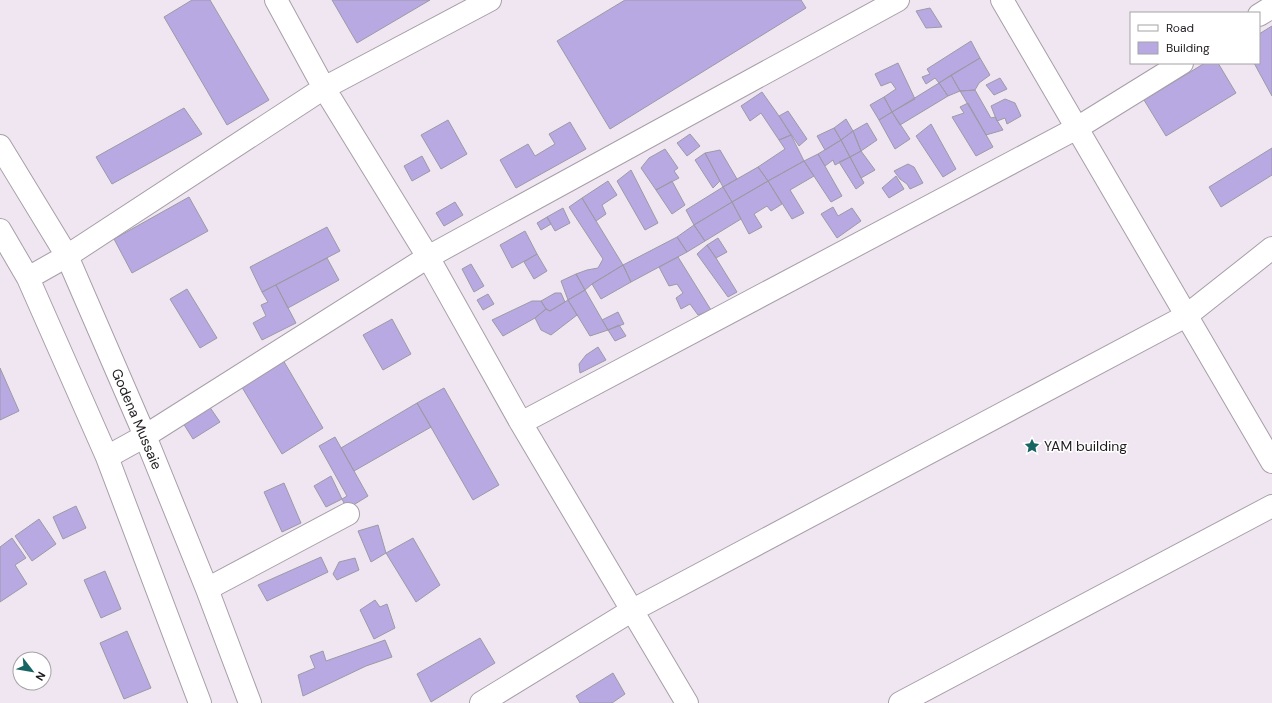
<svg xmlns="http://www.w3.org/2000/svg" width="1272" height="703" viewBox="0 0 1272 703" font-family="'DM Sans',sans-serif">
<style>
.building{fill:#b8a9e3;stroke:#9c9aa6}
.lines{fill:none;stroke-linecap:round;stroke-linejoin:round}
.minor-casing{stroke:#a79ea8;stroke-width:24}
.minor{stroke:#fff;stroke-width:22}
.labels{text-anchor:middle;dominant-baseline:central;stroke-width:3;stroke-linejoin:round;paint-order:stroke}
.street-label{font-size:14px;fill:#1e1a1e;stroke:#fff}
.poi-label{font-size:14px;fill:#1e1a1e;stroke:#fff;text-anchor:start}
</style>
<rect width="100%" height="100%" fill="#f0e6f1"/>
<!-- building -->
<path class="building" d="M192 0H210L269 100 227 125 164 17Z
M332 0H430L357 43Z
M625 0H801L806 8 610 129 557 41Z
M930 8 942 27 926 28 916 11Z
M1272 26V96L1254 63H1259V34Z
M971 41 980 58 939 83 935 78 926 84 922 77 930 74 927 69Z
M980 58 990 75 979 83 975 90 960 91 951 75Z
M898 63 915 99 892 112 884 97 896 89 891 82 881 86 875 74Z
M1205 63H1218L1236 93 1166 136 1144 100Z
M951 75 960 91 948 96 939 83Z
M1000 78 1007 89 994 95 986 85Z
M939 83 948 96 900 125 892 112Z
M975 90 991 118 995 117 1003 130 986 135 960 91Z
M762 92 779 116 791 135 779 140 761 113 750 121 741 106Z
M884 97 892 112 879 120 870 105Z
M1005 99 1015 103 1021 116 1007 124 1005 118 997 121 991 106Z
M968 103 993 147 976 156 952 117 964 113 960 107Z
M184 108 202 134 112 184 96 157Z
M788 111 807 139 799 146 779 116Z
M892 112 910 139 895 149 879 120Z
M846 119 853 131 841 140 834 128Z
M448 120 467 154 441 169 421 135Z
M570 122 586 149 516 188 500 160 528 144 535 156 555 144 549 134Z
M867 123 877 140 861 151 853 131Z
M931 124 956 169 943 177 916 136Z
M834 128 841 140 825 150 817 136Z
M853 131 861 151 850 157 841 140Z
M690 134 700 146 687 156 677 143Z
M791 135 804 161 768 181 758 167 785 149 779 140Z
M841 140 850 157 835 165 833 160 825 166 818 154Z
M1272 148V175L1221 207 1209 187Z
M665 149 678 168 674 171 679 178 656 190 641 168 649 158Z
M720 150 737 179 723 187 705 153Z
M861 151 875 170 861 178 850 157Z
M705 153 720 181 713 188 695 160Z
M818 154 842 196 831 202 804 161Z
M422 156 430 171 412 181 404 166Z
M850 157 864 183 856 189 839 162Z
M804 161 814 176 790 190 804 213 792 219 768 181Z
M908 164 914 167 923 183 910 189 907 184 900 179 894 171Z
M758 167 768 181 732 202 723 187Z
M631 170 658 223 645 230 617 181Z
M896 176 904 189 889 198 882 188Z
M608 181 617 195 602 205 606 214 596 221 582 198Z
M672 181 685 205 672 214 656 190Z
M768 181 782 204 771 211 767 206 754 214 762 227 749 234 732 202Z
M723 187 732 202 694 225 686 210Z
M189 197 208 231 132 273 114 239Z
M582 198 623 265 592 284 585 290 576 274 587 270 598 268 603 259 569 207Z
M455 202 463 215 444 226 436 213Z
M732 202 741 219 705 241 694 225Z
M833 207 838 216 852 208 861 221 837 238 821 214Z
M563 208 570 223 555 231 547 217Z
M547 217 551 224 541 230 537 223Z
M694 225 705 241 687 252 677 237Z
M327 227 340 251 262 292 250 267Z
M525 231 537 254 512 268 500 245Z
M677 237 687 252 631 282 623 265Z
M718 238 727 252 716 258 707 245Z
M707 245 716 258 737 292 728 297 697 254Z
M537 254 547 271 534 279 524 262Z
M678 257 711 310 698 315 690 304 681 309 676 298 683 293 677 284 669 286 659 267Z
M327 258 339 280 288 308 276 285Z
M471 264 484 286 474 292 462 269Z
M623 265 631 282 601 299 592 284Z
M576 274 585 290 568 300 561 281Z
M276 285 296 323 262 340 253 323 266 316 261 305 268 302 262 292Z
M187 289 217 338 200 348 170 299Z
M585 290 608 330 590 336 568 300Z
M555 293H561L565 302 550 311 546 309 541 301Z
M488 294 494 304 483 310 477 300Z
M568 300 577 315 551 335 541 330 535 318 546 309 550 311Z
M532 301H541L546 309 535 318 503 336 492 320Z
M618 312 624 324 608 330 602 320Z
M392 319 411 354 383 370 363 335Z
M619 325 626 336 615 341 608 330Z
M598 347 606 360 580 373 579 364 586 355Z
M283 360 323 428 282 454 240 384Z
M0 368 19 411 0 420Z
M444 388 499 485 473 500 417 403Z
M417 403 431 427 354 471 341 448Z
M209 406 220 422 193 439 183 423Z
M335 437 368 496 347 509 342 499 347 496 319 446Z
M331 476 342 499 326 507 314 486Z
M284 483 301 523 282 532 264 492Z
M76 506 86 528 63 539 53 517Z
M39 519 56 544 32 561 15 536Z
M378 525 386 553 371 562 358 531Z
M12 538 26 558 15 565 27 584 0 602V547Z
M413 538 440 585 416 602 386 553Z
M321 557 328 572 267 601 258 585Z
M355 558 359 570 337 580 333 574 339 562Z
M105 571 121 609 101 618 84 580Z
M375 600 380 607 387 604 395 628 374 639 360 610Z
M127 631 151 688 124 699 100 643Z
M480 638 495 663 431 702 417 674Z
M385 640 392 657 366 666 303 696 298 675 315 668 310 656 323 651 326 661Z
M613 673 625 694 612 703H580L576 696Z"/>
<g class="lines">
<!-- minor casing -->
<g class="minor-casing">
<path id="minor" d="M276 0 324 88 428 257 521 423 687 703
M1002 0 1272 462
M1259 15 1272 7
M0 146 67 256 145 436 207 589 250 703
M0 230 28 278 107 457 200 703
M28 278 67 256 324 88 490 0
M521 423 1077 128 1182 63
M107 457 145 436 428 257 898 0
M207 589 348 514
M481 703 631 611 1186 316 1272 248
M900 703 1272 506"/>
</g>
<!-- minor -->
<use href="#minor" class="minor"/>
</g>
<!-- icons -->
<defs>
<g id="sight-bare" transform="scale(1.2)"><path d="M0-6L1.8-2.2L6-1.7L2.9 1.2L3.7 5.4L0 3.3L-3.7 5.4L-2.9 1.2L-6-1.7L-1.8-2.2Z" fill="#176562" stroke="#fff" stroke-width="2.5" paint-order="stroke"/></g>
</defs>
<g fill-rule="evenodd">
<use href="#sight-bare" x="1032" y="446"/>
</g>
<g class="labels">
<!-- street labels -->
<g class="street-label">
<text transform="translate(137 419) rotate(67)">Godena Mussaie</text>
</g>
<!-- poi labels -->
<g class="poi-label">
<text x="1044" y="446">YAM building</text>
</g>
</g>
<!-- legend -->
<rect x="1130" y="12" width="130" height="52" fill="#ffffff" stroke="#a5a3a5"/>
<rect x="1138" y="25" width="20" height="6" fill="#ffffff" stroke="#a5a3a5"/>
<text x="1166" y="32" font-size="12" fill="#1e1a1e">Road</text>
<rect x="1138" y="42" width="20" height="12" fill="#b8a9e3" stroke="#a5a3a5"/>
<text x="1166" y="52" font-size="12" fill="#1e1a1e">Building</text>
<!-- north arrow -->
<g transform="translate(32 671) rotate(121)"><circle r="19" fill="#ffffff" stroke="#a5a3a5"/>
<path d="M0-3L7 15L0 10L-7 15Z" fill="#176562"/>
<text y="-6" font-size="11" font-weight="bold" text-anchor="middle" fill="#1e1a1e">N</text>
</g>
</svg>
